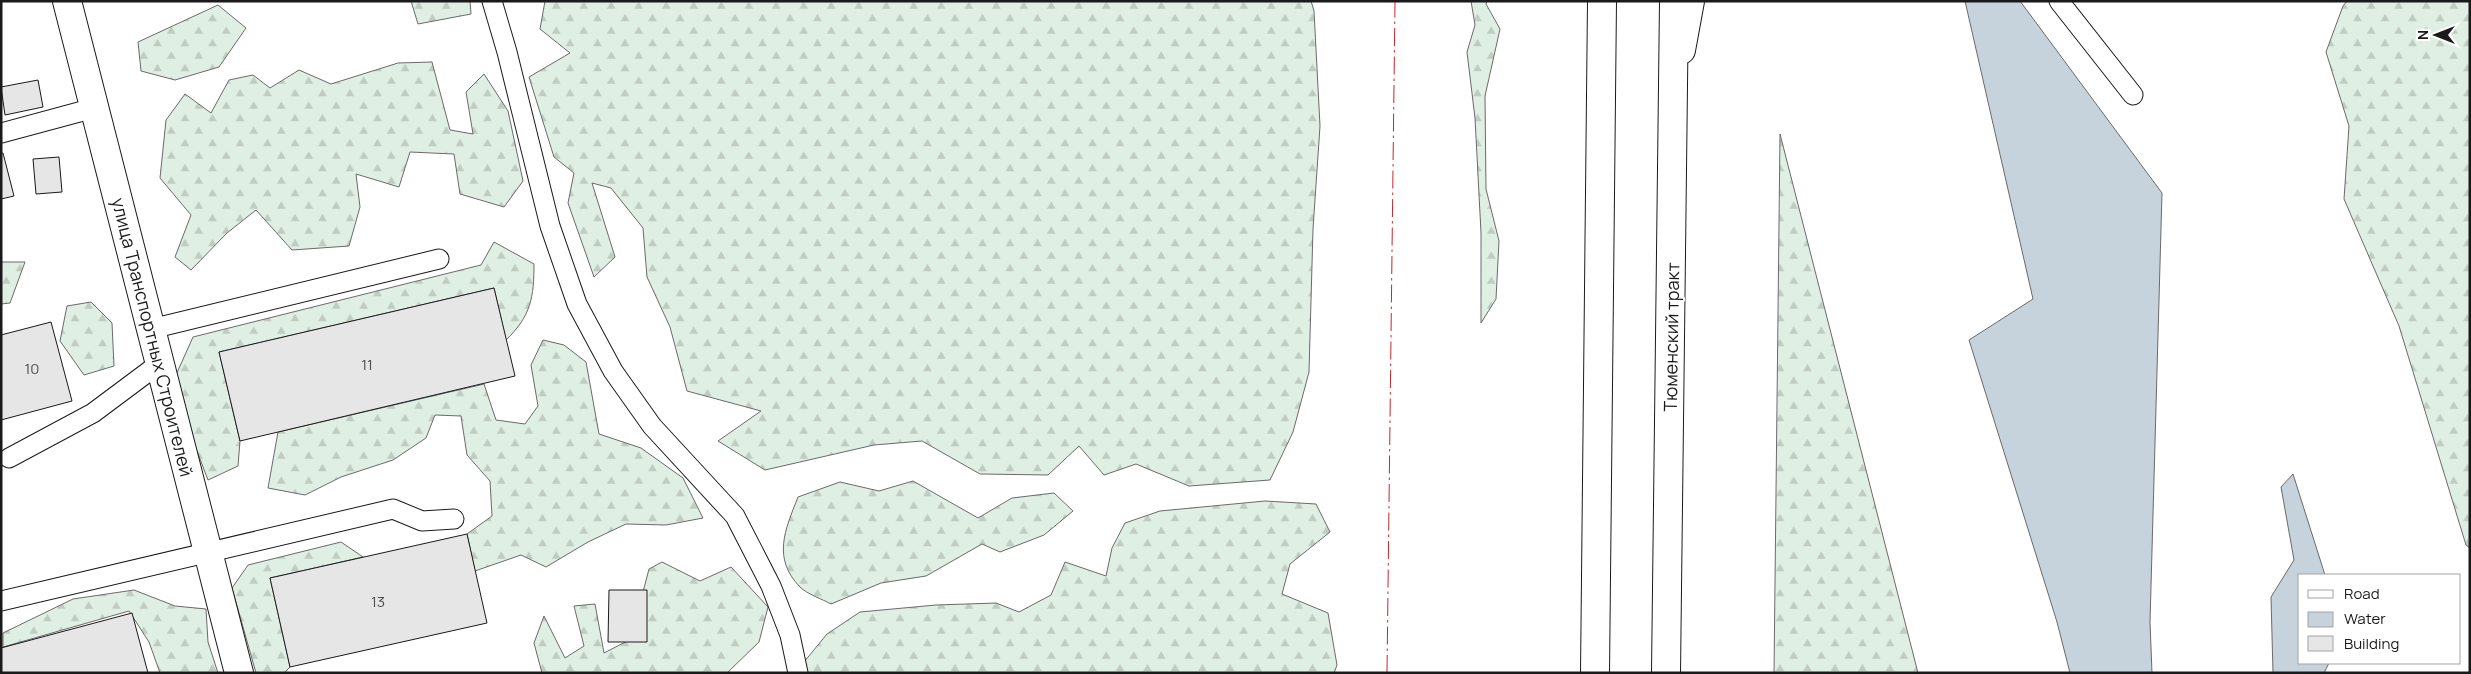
<svg xmlns="http://www.w3.org/2000/svg" width="2471" height="674" viewBox="0 0 2471 674" font-family="Manrope,sans-serif">
<style>
.forest{fill:url(#forest-firs);stroke:#6a6a6a}
.water{fill:#c6d2dc;stroke:#6a6a6a}
.building{fill:#e6e6e6;stroke:#1a1a1a}
.lines{fill:none;stroke-linecap:round;stroke-linejoin:round}
.lane-casing{stroke:#1a1a1a;stroke-width:21}
.street-casing{stroke:#1a1a1a;stroke-width:30}
.primary-casing{stroke:#1a1a1a;stroke-width:30}
.lane{stroke:#fff;stroke-width:19}
.street{stroke:#fff;stroke-width:28}
.primary{stroke:#fff;stroke-width:28}
.power{stroke:#c62828;stroke-width:1;stroke-dasharray:18 4 2.5 4;stroke-linecap:butt}
.labels{text-anchor:middle;dominant-baseline:central;stroke-width:4;stroke-linejoin:round;paint-order:stroke}
.number-label{font-size:15px;fill:#4d4d4d}
.street-label{font-size:18px;fill:#1a1a1a;stroke:#fff}
</style>
<defs>
<pattern id="forest-firs" width="22" height="20" patternUnits="userSpaceOnUse" patternTransform="scale(1.25)"><rect width="22" height="20" fill="#e0efe3"/><path d="M5 1l3.5 6h-7zM16 11l3.5 6h-7z" fill="#c0ccc2"/></pattern>
</defs>
<rect width="100%" height="100%" fill="#fff"/>
<!-- forest -->
<path class="forest" d="M411 1H470L471 14 418 24Z
M545 1H1311L1314 11 1320 126 1313 229 1309 372 1293 432 1270 480 1189 486 1136 464 1104 475 1079 446 1048 475 980 474 922 441 874 445 765 470 718 441 761 411 687 391 670 327 647 277 643 228 611 188 592 183 615 257 594 277 568 203 574 173 554 157 529 77 570 53 540 29Z
M1471 1H1487L1486 4 1500 29 1485 96 1486 189 1499 241 1496 299 1481 323V233L1475 118 1467 52 1475 25Z
M2347 1H2470V548L2466 545 2399 326 2344 199 2349 126 2326 52 2343 6Z
M218 5 246 28 219 67 175 80 141 71 138 42Z
M432 62 450 130 473 134 466 92 484 74 508 111 523 181 504 207 460 194 454 154 410 152 399 187 356 174 360 207 349 246 292 250 256 210 227 233 191 270 175 257 191 215 160 178 166 120 185 94 211 113 229 80 253 75 270 88 299 70 331 84 398 63Z
M1780 134 1918 673H1774Z
M494 242 534 264C534 297 531 316 506 340L494 288 219 352 240 441 238 466 208 480 189 430 176 375 193 337 481 265Z
M1 262H25L10 303 1 304Z
M91 302 112 323 114 366 84 375 60 341 67 306Z
M543 340 564 345 586 362 599 434 641 448 683 478 703 518 666 525 626 524 588 542 546 567 521 555 475 571 467 534 492 516 490 481 467 455 461 416 435 415 426 438 393 460 341 477 305 495 268 488 278 432 484 384 496 420 525 424 538 406 531 365Z
M913 481 978 518 1012 498 1054 493 1073 511 1044 535 1000 552 982 544 926 576 881 583 831 604C822 599 807 594 800 587 772 558 785 530 798 497L840 482 879 491Z
M1265 501 1316 504 1330 532 1290 564 1282 594 1328 613 1337 665 1334 673H804V662L827 634 860 612 936 605 996 603 1019 612 1051 595 1065 562 1106 576 1112 548 1125 523 1160 511Z
M341 542 363 557 270 578 290 667 284 673H256L232 588 248 565Z
M662 562 700 581 731 567 768 607 759 642 727 673H542L534 643 544 616 565 658 584 646 574 606 595 604 604 653 637 636 643 592 649 569Z
M134 590 175 606 206 609 208 642 218 673H160L149 642 129 611 3 647V633L73 599Z"/>
<!-- water -->
<path class="water" d="M1965 1H2020L2162 193 2150 622 2152 673H2070L2057 622 1969 340 2033 299Z
M2293 474 2325 575H2300V663H2329L2324 673H2273L2271 597 2294 560 2281 487Z"/>
<!-- building -->
<path class="building" d="M38 80 43 107 5 115 1 87Z
M1 153H3L14 196 1 199Z
M59 157 62 192 36 194 33 159Z
M494 288 515 376 240 441 219 352Z
M51 322 72 401 1 420V335Z
M467 534 487 623 290 667 270 578Z
M609 590H647V642H608Z
M132 613 148 673H1V648Z"/>
<g class="lines">
<!-- lane casing -->
<g class="lane-casing">
<path id="lane" d="M492 1 507 52 550 226 577 304 613 371 652 426 735 516 771 586 790 635 798 673
M2059 1 2133 95
M1 133 94 108
M151 329 439 259
M9 458 93 413 160 363
M1 601 393 509 422 521 454 519"/>
</g>
<!-- street casing -->
<g class="street-casing">
<path id="street" d="M67 1 239 673
M1681 50 1690 1"/>
</g>
<!-- primary casing -->
<g class="primary-casing">
<path id="primary" d="M1595 673 1602 1
M1666 673 1674 1"/>
</g>
<!-- lane -->
<use href="#lane" class="lane"/>
<!-- street -->
<use href="#street" class="street"/>
<!-- primary -->
<use href="#primary" class="primary"/>
<!-- power -->
<path class="power" d="M1387 673 1395 1"/>
</g>
<g class="labels">
<!-- number labels -->
<g class="number-label">
<text x="367" y="364">11</text>
<text x="32" y="368">10</text>
<text x="378" y="601">13</text>
</g>
<!-- street labels -->
<g class="street-label">
<text transform="translate(153 337) rotate(76)">улица Транспортных Строителей</text>
<text transform="translate(1671 337) rotate(-89)">Тюменский тракт</text>
</g>
</g>
<!-- border -->
<rect width="2471" height="674" fill="none" stroke="#1a1a1a" stroke-width="5"/>
<!-- legend -->
<rect x="2298" y="574" width="162" height="90" fill="#ffffff" stroke="#a3a3a3"/>
<rect x="2308" y="590" width="25" height="8" fill="#ffffff" stroke="#a3a3a3"/>
<text x="2344" y="599" font-size="15" fill="#1a1a1a">Road</text>
<rect x="2308" y="612" width="25" height="15" fill="#c6d2dc" stroke="#a3a3a3"/>
<text x="2344" y="624" font-size="15" fill="#1a1a1a">Water</text>
<rect x="2308" y="636" width="25" height="15" fill="#e6e6e6" stroke="#a3a3a3"/>
<text x="2344" y="649" font-size="15" fill="#1a1a1a">Building</text>
<!-- north arrow -->
<g transform="translate(2436 35) rotate(270)" stroke="#ffffff" stroke-width="4" paint-order="stroke">
<path d="M0-4L9 19L0 12L-9 19Z" fill="#1a1a1a"/>
<text y="-8" font-size="14" font-weight="bold" text-anchor="middle" fill="#1a1a1a">N</text>
</g>
</svg>
